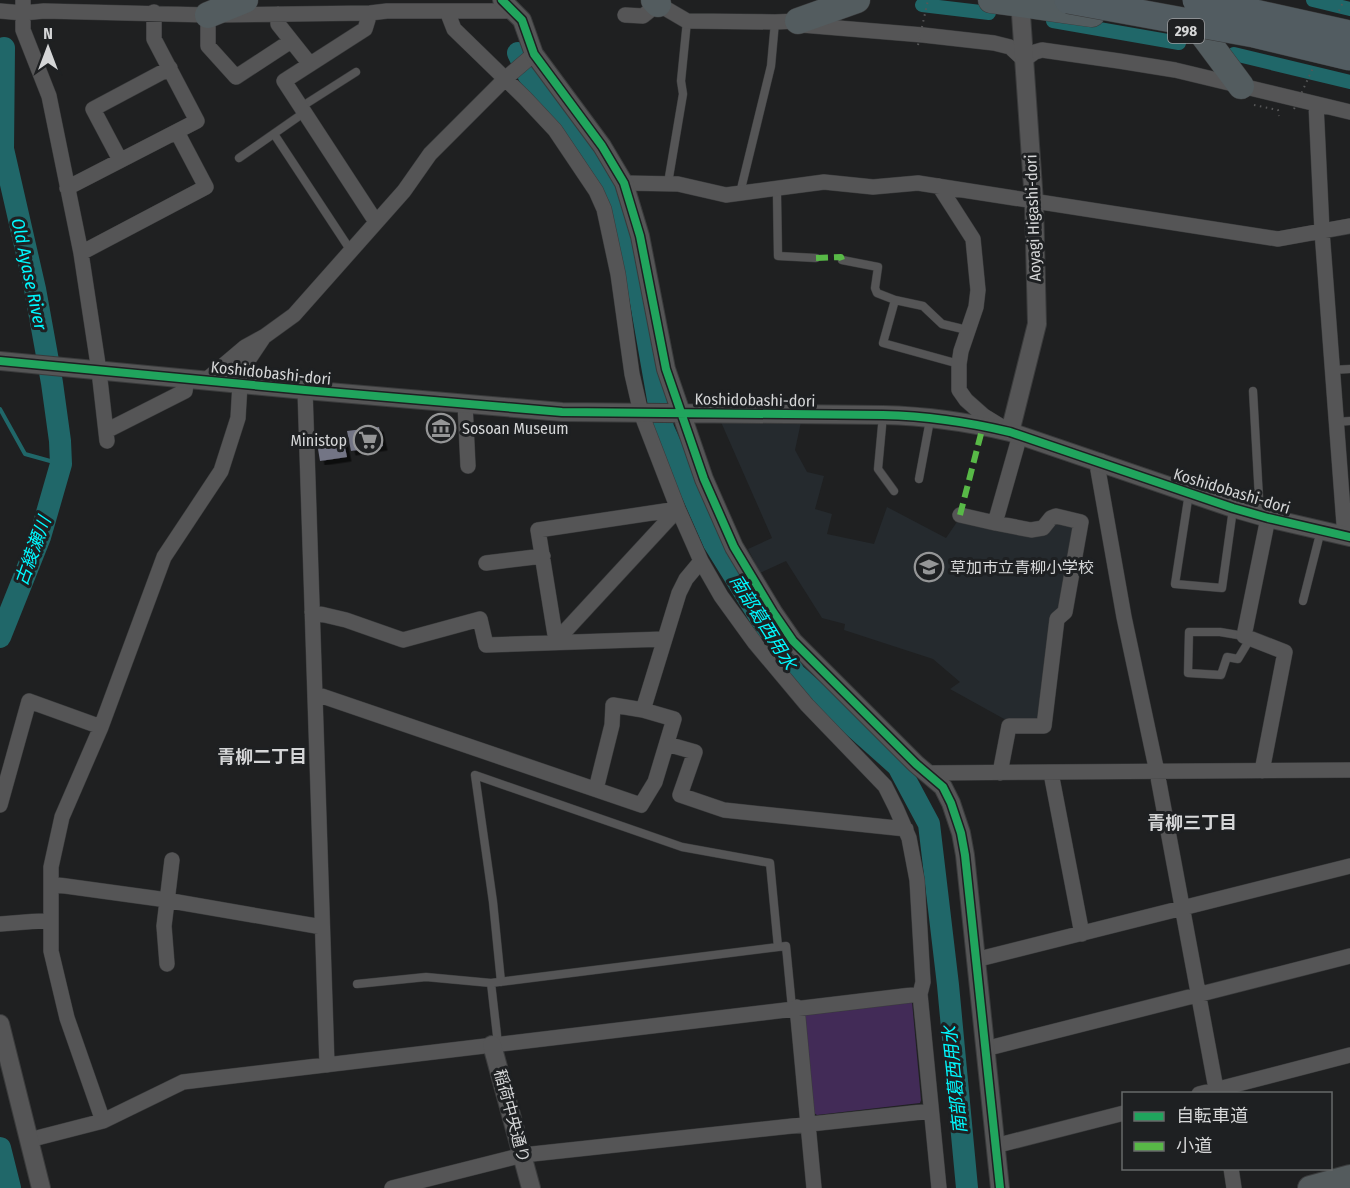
<svg xmlns="http://www.w3.org/2000/svg" width="1350" height="1188" viewBox="0 0 1350 1188" font-family="'Fira Sans Condensed','Noto Sans JP',sans-serif">
<style>
.built{fill:#252a2e}
.green{fill:#422b57}
.lines{fill:none;stroke-linecap:round;stroke-linejoin:round}
.stream{stroke:#206769;stroke-width:4}
.canal{stroke:#206769;stroke-width:14}
.river{stroke:#206769;stroke-width:22}
.building{fill:#737485;filter:url(#shadow)}
.service-casing{stroke:#3a3b3c;stroke-width:9}
.minor-casing{stroke:#3a3b3c;stroke-width:16}
.tertiary-casing{stroke:#3a3b3c;stroke-width:20}
.primary-casing{stroke:#3a3b3c;stroke-width:26}
.trunk-casing{stroke:#3a3b3c;stroke-width:27}
.path{stroke:#565657;stroke-width:2;stroke-dasharray:1.5 4.5;stroke-linecap:butt}
.service{stroke:#555556;stroke-width:8}
.minor{stroke:#555556;stroke-width:15}
.tertiary{stroke:#555556;stroke-width:18}
.primary{stroke:#545b5d;stroke-width:24}
.trunk{stroke:#535c5f;stroke-width:26}
.motorway-bridge-casing{stroke:#3a3b3c;stroke-width:28;stroke-linecap:butt}
.path-bridge{stroke:#565657;stroke-width:2;stroke-dasharray:1.5 4.5;stroke-linecap:butt}
.motorway-bridge{stroke:#525c61;stroke-width:27}
.quiet{stroke:#58b947;stroke-width:6;stroke-dasharray:12 6;stroke-linecap:butt}
.cycleway-casing{stroke:#1e2022;stroke-width:11}
.cycleway{stroke:#20a55d;stroke-width:8}
.labels{text-anchor:middle;dominant-baseline:central;stroke-width:6;stroke-linejoin:round;paint-order:stroke}
.shield{fill:#1e2022;stroke:#9e9fa1;stroke-width:1.5}
.shield-label{font-size:15px;font-weight:bold;fill:#d5d6d7}
.street-label{font-size:16px;fill:#d5d6d7;stroke:#1e2022}
.poi-label{font-size:16px;fill:#d5d6d7;stroke:#1e2022;text-anchor:start}
.water-label{font-size:18px;font-style:italic;fill:#00f9ff;stroke:#1e2022}
.neighbourhood-label{font-size:18px;font-weight:bold;fill:#d5d6d7;stroke:#1e2022}
</style>
<defs>
<filter id="shadow"><feDropShadow dx="4.5" dy="4.5" stdDeviation="0" flood-color="#0009"/></filter>
</defs>
<rect width="100%" height="100%" fill="#1f2021"/>
<!-- built -->
<path class="built" d="M721 422H801L795 450 807 472 824 476 815 509 832 514 827 534 874 544 887 507 946 538 959 519 1027 534 1057 520 1077 525 1041 722 1006 720 950 689 960 682 933 659 844 630 845 624 822 618 786 561 760 573 748 549 772 538Z"/>
<!-- green -->
<path class="green" d="M912 1002 921 1100 920 1103 817 1115 811 1111 801 1011Z"/>
<g class="lines">
<!-- stream -->
<path class="stream" d="M0 409 25 454 61 464"/>
<!-- canal -->
<path class="canal" d="M1313 0 1350 9
M922 5 989 13
M1053 21 1179 43
M1234 54 1350 82"/>
<!-- river -->
<path class="river" d="M518 53 529 76 604 170 636 274 663 428 714 543 795 674 898 766 929 824 948 985 967 1188
M0 637 40 537 61 464 60 441 52 383 35 289 3 149 4 48
M0 1148 10 1188"/>
</g>
<!-- building -->
<path class="building" d="M379 427 383 446 351 451 347 431Z
M343 438 347 457 320 461 317 443Z"/>
<g class="lines">
<!-- service casing -->
<g class="service-casing">
<path id="service" d="M301 107 356 72
M274 134 351 251
M239 158 305 112
M668 183 683 94 681 81 687 21
M775 187 777 195 778 256 816 258
M740 193 771 66 775 22
M842 260 878 267 875 288 877 293 895 300 923 306 942 324 967 330
M895 300 883 343 959 364
M1332 370 1350 369
M1253 391 1260 516
M883 415 878 469 894 491
M1336 422 1350 421
M919 479 930 420
M1189 493 1175 584 1222 588 1233 509
M1303 601 1321 530
M1244 636 1220 632H1189L1188 673 1221 675 1227 657 1238 659 1250 639
M501 982 493 902 475 775 682 847 770 863 778 947
M491 983 498 1044
M357 984 426 977 491 983 786 946 792 1008"/>
</g>
<!-- minor casing -->
<g class="minor-casing">
<path id="minor" d="M23 0V30L49 96 81 253 99 371 107 441
M0 11 23 13 44 11 208 15 370 13 387 11H514
M447 11 454 29 525 98 555 130 596 191 604 209 618 274 632 374 641 413 678 509 701 561 721 596 755 643 807 705 885 786 896 808 909 838 917 880 923 982 920 994 939 1188
M370 13 365 29 284 81 376 222
M278 14V24L309 63
M208 15V46L236 77 291 41
M625 15 643 16 658 4 687 21 775 22 798 21 802 25 923 35 994 43 1010 47 1024 60 1035 52 1042 50 1119 61 1175 70 1350 112
M1316 104 1322 231 1344 524 1343 535
M120 160 93 109 170 68
M624 183 678 184 726 195 824 182 873 187 918 183 1278 239 1350 226
M939 186 973 239 978 290 976 307 961 351 959 364V390L966 400 984 416 1002 427
M67 188 197 121 154 39V12
M81 253 206 187 177 132
M206 380 245 347 265 336 294 315 404 191 430 154 506 78 534 54
M233 383 263 338
M305 390 327 1065
M465 404 468 466
M106 431 185 391 187 378
M1101 461 1098 470 1124 617 1157 772 1217 1094
M678 509 556 641 538 530Z
M960 515 995 523
M486 563 543 556
M312 612 346 620 403 640 480 619 486 645 664 639
M316 694 641 805 655 782 674 719 643 710 613 705 612 725 596 789
M643 710 679 593 686 579 701 561
M667 744 695 752 680 795 724 810 906 829
M1262 771 1285 652 1244 636 1268 518
M928 773 1350 770
M1000 773 1009 726H1044L1057 619 1065 612 1081 522 1056 516 1051 518 1043 528 1031 530 995 523 1020 435
M1051 773 1082 934
M0 805 29 701 101 727
M51 884 160 899 322 927
M0 924 51 920
M975 960 1350 866
M167 964 164 926 172 860
M797 1007 814 1188
M985 1049 1350 956
M1199 1094 1350 1055
M103 1121 67 1018 51 951V867L62 817 101 727 164 557 221 471 238 418 240 384
M29 1140 103 1121 183 1082 920 994
M995 1146 1124 1113
M1231 1168 1234 1188
M392 1188 523 1155 931 1111"/>
</g>
<!-- tertiary casing -->
<g class="tertiary-casing">
<path id="tertiary" d="M502 0 522 20 534 54 602 146 624 183 640 236 666 369 704 479 734 547 773 612 793 641 916 764 943 787 951 803 961 833 965 855 1000 1188
M0 361 305 390 562 412 883 415C926 416 968 422 1010 432L1233 508 1268 518 1350 537
M1010 432 1037 324 1034 202 1020 0
M0 1024 41 1188
M492 1045 531 1188"/>
</g>
<!-- primary casing -->
<g class="primary-casing">
<path id="primary" d="M1310 1188 1350 1177"/>
</g>
<!-- trunk casing -->
<g class="trunk-casing">
<path id="trunk" d="M654 0 658 4
M991 0 1092 14
M208 15 245 0
M798 21 857 0
M1203 35 1241 86"/>
</g>
<!-- path -->
<path class="path" d="M1254 105 1278 110 1279 116"/>
<!-- service -->
<use href="#service" class="service"/>
<!-- minor -->
<use href="#minor" class="minor"/>
<!-- tertiary -->
<use href="#tertiary" class="tertiary"/>
<!-- primary -->
<use href="#primary" class="primary"/>
<!-- trunk -->
<use href="#trunk" class="trunk"/>
<!-- motorway-bridge casing -->
<g class="motorway-bridge-casing">
<path id="motorway-bridge" d="M1068 0 1254 34 1350 57
M1196 0 1350 34"/>
</g>
<!-- path-bridge -->
<path class="path-bridge" d="M1339 11 1344 0
M918 45 928 0
M1294 109 1313 68"/>
<!-- motorway-bridge -->
<use href="#motorway-bridge" class="motorway-bridge"/>
<!-- quiet -->
<path class="quiet" d="M816 258 841 257 842 260
M960 515 983 426"/>
<!-- cycleway casing -->
<g class="cycleway-casing">
<path id="cycleway" d="M502 0 522 20 534 54 602 146 624 183 640 236 666 369 704 479 734 547 773 612 793 641 916 764 943 787 951 803 961 833 965 855 1000 1188
M0 361 305 390 562 412 883 415C926 416 968 422 1010 432L1233 508 1268 518 1350 537"/>
</g>
<!-- cycleway -->
<use href="#cycleway" class="cycleway"/>
</g>
<!-- icons -->
<defs>
<g id="museum-ring" transform="scale(1.5)"><circle r="9.5" fill="#1e2022" stroke="#959697" stroke-width="1.5"/><path d="M0-6L6-3V-2H-6V-3ZM-5-1h2V3h-2ZM-1-1h2V3h-2ZM3-1h2V3H3ZM-6 4H6V6H-6Z" fill="#959697"/></g>
<g id="supermarket-ring" transform="scale(1.5)"><circle r="9.5" fill="#1e2022" stroke="#959697" stroke-width="1.5"/><path d="M-6-5.5h2.5l.6 2H6L4.5 2H-2.5L-4.4-4H-6ZM-1.5 3.2a1.3 1.3 0 1 0 .1 0ZM3 3.2a1.3 1.3 0 1 0 .1 0Z" fill="#959697"/></g>
<g id="school-ring" transform="scale(1.5)"><circle r="9.5" fill="#1e2022" stroke="#959697" stroke-width="1.5"/><path d="M0-5L7-2L0 1L-7-2ZM-4 1L0 2.5L4 1V4Q0 6-4 4Z" fill="#959697"/></g>
</defs>
<g fill-rule="evenodd">
<use href="#museum-ring" x="441" y="428"/>
<use href="#supermarket-ring" x="368" y="440"/>
<use href="#school-ring" x="929" y="567"/>
</g>
<g class="labels">
<!-- shield labels -->
<rect class="shield" x="1168" y="19" width="36" height="24" rx="4.5"/>
<g class="shield-label">
<text x="1186" y="31">298</text>
</g>
<!-- street labels -->
<g class="street-label">
<text transform="translate(1033 218) rotate(-92)">Aoyagi Higashi-dori</text>
<text transform="translate(271 373) rotate(6)">Koshidobashi-dori</text>
<text transform="translate(755 400) rotate(1)">Koshidobashi-dori</text>
<text transform="translate(1232 491) rotate(17)">Koshidobashi-dori</text>
<text transform="translate(512 1116) rotate(75)">稲荷中央通り</text>
</g>
<!-- poi labels -->
<g class="poi-label">
<text x="462" y="428">Sosoan Museum</text>
<text x="347" y="440" text-anchor="end">Ministop</text>
<text x="950" y="567">草加市立青柳小学校</text>
</g>
<!-- water labels -->
<g class="water-label">
<text transform="translate(29 274) rotate(78)">Old Ayase River</text>
<text transform="translate(33 551) rotate(-70)">古綾瀬川</text>
<text transform="translate(763 622) rotate(58)">南部葛西用水</text>
<text transform="translate(955 1080) rotate(-96)">南部葛西用水</text>
</g>
<!-- neighbourhood labels -->
<g class="neighbourhood-label">
<text x="262" y="757">青柳二丁目</text>
<text x="1192" y="823">青柳三丁目</text>
</g>
</g>
<!-- legend -->
<rect x="1122" y="1092" width="210" height="78" fill="#1e2022" stroke="#67696a" stroke-width="1.5"/>
<rect x="1134" y="1112" width="30" height="9" fill="#20a55d" stroke="#67696a" stroke-width="1.5"/>
<text x="1176" y="1122" font-size="18" fill="#d5d6d7">自転車道</text>
<rect x="1134" y="1142" width="30" height="9" fill="#58b947" stroke="#67696a" stroke-width="1.5"/>
<text x="1176" y="1152" font-size="18" fill="#d5d6d7">小道</text>
<!-- north arrow -->
<g transform="translate(48 48)" stroke="#1e2022" stroke-width="4.5" paint-order="stroke">
<path d="M0-4.5L10 22L0 15L-10 22Z" fill="#d5d6d7"/>
<text y="-9" font-size="16" font-weight="bold" text-anchor="middle" fill="#d5d6d7">N</text>
</g>
</svg>
